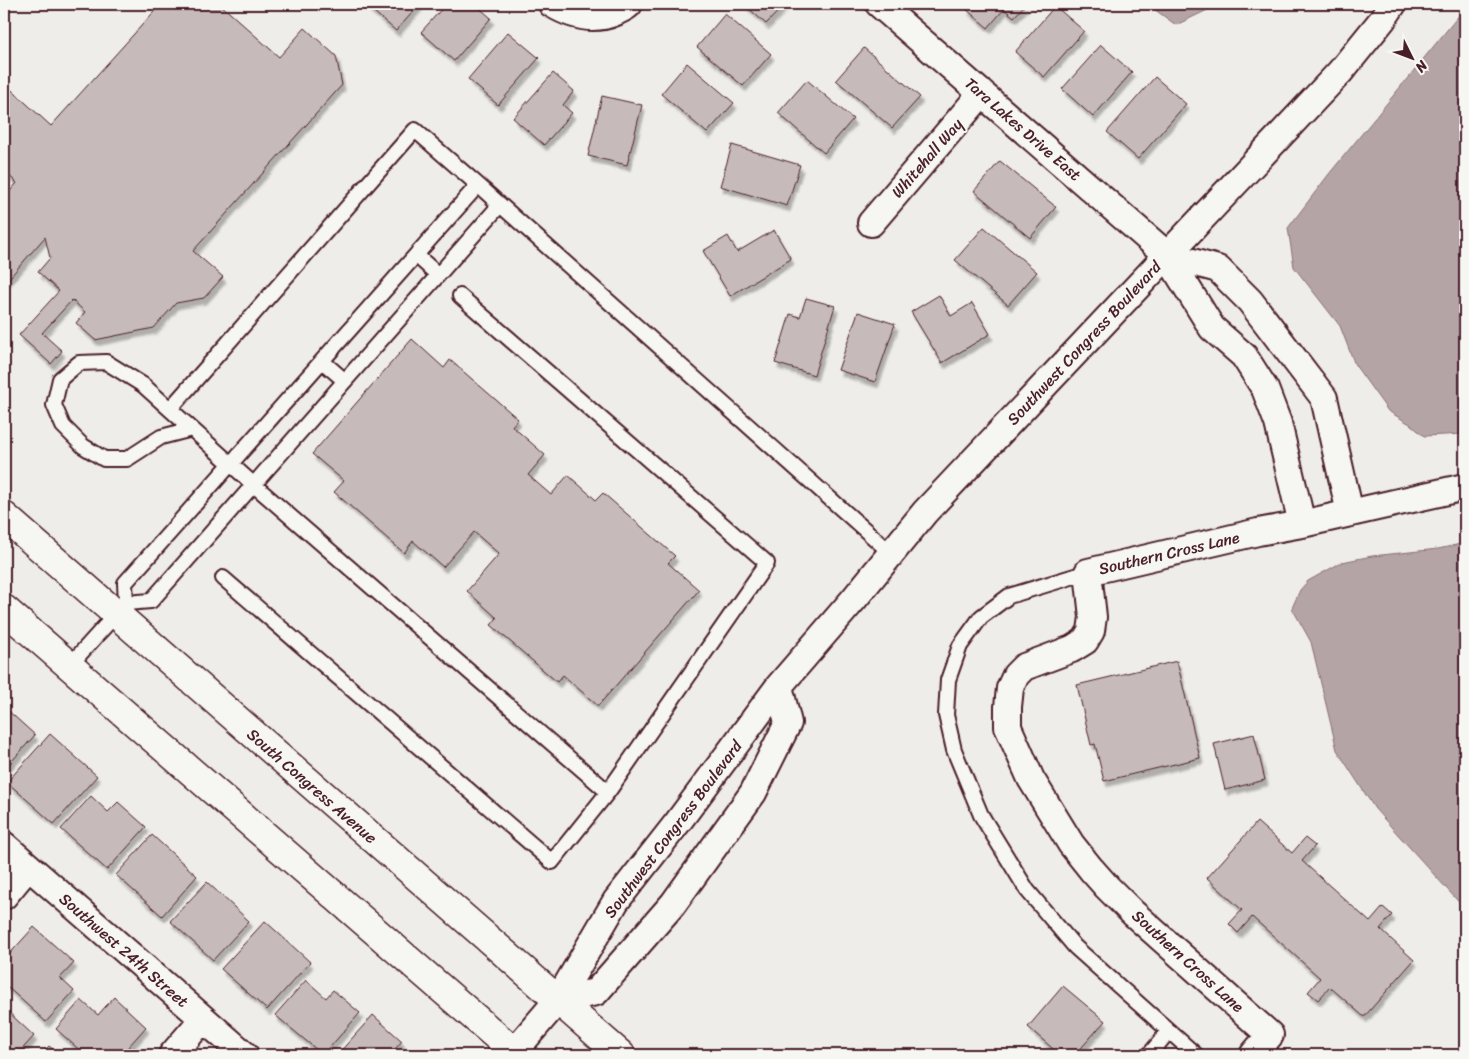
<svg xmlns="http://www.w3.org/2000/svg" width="1469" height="1059" viewBox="0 0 1469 1059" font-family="Sriracha,sans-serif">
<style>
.water{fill:#b4a4a5;stroke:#8a6f74}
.building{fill:#c6babb;stroke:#4a1f2b;filter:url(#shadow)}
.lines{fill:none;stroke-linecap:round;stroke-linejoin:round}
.lane-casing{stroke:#4a1f2b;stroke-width:18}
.street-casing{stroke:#4a1f2b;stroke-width:30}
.secondary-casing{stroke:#4a1f2b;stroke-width:31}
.lane{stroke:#f6f6f2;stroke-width:14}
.street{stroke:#f6f6f2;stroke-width:26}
.secondary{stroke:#f6f6f2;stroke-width:28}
.labels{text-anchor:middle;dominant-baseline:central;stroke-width:4;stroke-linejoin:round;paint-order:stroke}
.street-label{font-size:16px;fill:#4a1f2b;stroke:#f6f6f2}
</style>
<defs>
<filter id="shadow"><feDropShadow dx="3" dy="5.5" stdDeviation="1" flood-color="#0004"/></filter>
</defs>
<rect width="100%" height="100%" fill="#efedea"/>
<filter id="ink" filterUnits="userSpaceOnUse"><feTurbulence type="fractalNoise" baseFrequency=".02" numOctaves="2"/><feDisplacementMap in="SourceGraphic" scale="10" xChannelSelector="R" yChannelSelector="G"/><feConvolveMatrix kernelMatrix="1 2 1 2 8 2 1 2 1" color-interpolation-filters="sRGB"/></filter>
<g filter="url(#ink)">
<!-- water -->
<path class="water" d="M1147 4H1220L1176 25Z
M1465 8V434L1424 436 1410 424 1388 411 1355 365 1340 326 1294 267 1288 228 1329 174Z
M1465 543V909L1375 809 1337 750 1311 642 1292 608 1300 590 1308 581 1342 562 1372 556 1438 549Z"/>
<!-- building -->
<path class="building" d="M161 4H220L279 57 305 28 336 56 342 85 193 251 223 277 204 298 176 303 154 328 95 340 76 323 85 312 72 300 42 333 62 351 51 364 19 335 59 291 38 272 50 258 45 237 4 284V198L17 183 4 171V83L51 126Z
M367 4H420L396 31 366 5Z
M446 4H475L491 18 454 61 421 32Z
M744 4H785L766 24Z
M971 4H1026L1014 17 1004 9 988 28 966 9Z
M1055 6 1084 31 1044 77 1015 52Z
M725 14 771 54 743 86 697 47Z
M508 32 539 58 498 105 468 79Z
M1101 45 1132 72 1093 117 1062 89Z
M864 48 920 97 892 128 836 80Z
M687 63 734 103 707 133 661 94Z
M553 73 574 91 563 105 572 113 544 145 513 118Z
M1155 77 1186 104 1138 159 1107 132Z
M807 80 853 119 824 153 778 113Z
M602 96 642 105 627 165 588 156Z
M732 145 800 165 787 206 720 186Z
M1000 161 1056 207 1030 238 974 191Z
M984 227 1037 272 1008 305 955 260Z
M774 230 791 259 730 296 703 251 728 236 737 252Z
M939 295 951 316 972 303 990 334 942 363 911 312Z
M806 298 835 306 814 375 775 363 790 314 800 317Z
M858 312 895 324 875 382 838 370Z
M412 339 444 368 450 360 518 419 512 426 545 455 528 475 551 495 568 475 596 500 603 493 675 556 668 563 699 590 598 706 563 675 557 682 491 625 497 618 467 591 499 554 474 532 443 567 413 541 404 553 334 492 344 481 312 454Z
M1177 661 1200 758 1104 781 1095 744 1091 745 1077 685Z
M4 707 35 735 4 770Z
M50 734 97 776 54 824 7 782Z
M1254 734 1265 780 1225 790 1214 744Z
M91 796 108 812 118 802 146 827 107 870 61 829Z
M1257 822 1292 853 1305 838 1315 846 1302 861 1370 922 1383 907 1392 915 1380 929 1414 960 1364 1017 1330 987 1318 1000 1308 992 1320 978 1252 917 1238 933 1229 924 1242 910 1207 878Z
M152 835 197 876 162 916 116 875Z
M207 882 249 921 213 960 170 921Z
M265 921 310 962 267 1010 221 969Z
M34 927 74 963 60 978 74 991 46 1022 4 984V960Z
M306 980 326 998 333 990 360 1013 323 1055 275 1015Z
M1063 986 1105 1021 1075 1055H1060L1028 1027Z
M114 997 146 1027 121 1055H85L56 1029 81 1000 98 1015Z
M4 1008 34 1036 17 1055H4Z
M373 1015 402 1041 390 1055H337Z
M49 1046 60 1055H40Z"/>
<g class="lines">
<!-- lane casing -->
<g class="lane-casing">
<path id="lane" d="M416 255 438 275
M322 361 345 381
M170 409 415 130 478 185
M192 429 161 437 127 459H104L83 446 63 426 54 405 60 379 79 363 106 362 143 385 254 485 608 792 767 563 460 296
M1088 572 1009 596 981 617 960 646 948 680 946 715 954 750 981 815 1027 890 1075 947 1196 1055
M223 578 552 862 608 792
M126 603 125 583 478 185 891 553
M70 665 126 603 151 601 499 206
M1149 1055 1169 1031"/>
</g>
<!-- street casing -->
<g class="street-casing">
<path id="street" d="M552 4C572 16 594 22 616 12 621 9 626 8 629 4
M879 4 1167 255 1212 328 1244 356 1265 389 1278 423 1302 524
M871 223 982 93
M1167 255 1218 269 1250 301 1324 398 1350 513
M4 845 245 1055
M4 896 28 867
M558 1000 596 992 673 904 753 793 788 723 779 686
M172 1055 203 1019
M511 1055 558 1000 616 901 678 822 779 686 854 599 925 512 1340 72 1383 19 1393 4
M1253 1055 1270 1035 1133 913 1107 887 1091 869 1071 844 1031 779 1008 727V707L1010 688 1016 675 1024 667 1072 649 1085 641 1091 631 1093 617 1088 572 1258 532 1302 524 1465 487"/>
</g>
<!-- secondary casing -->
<g class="secondary-casing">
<path id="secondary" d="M4 516 621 1055
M4 609 518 1055"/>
</g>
<!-- lane -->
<use href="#lane" class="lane"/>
<!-- street -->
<use href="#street" class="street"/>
<!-- secondary -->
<use href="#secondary" class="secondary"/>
</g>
</g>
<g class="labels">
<!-- street labels -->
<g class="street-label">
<text transform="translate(1023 129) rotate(41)">Tara Lakes Drive East</text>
<text transform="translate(927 158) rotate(-49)">Whitehall Way</text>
<text transform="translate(1084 343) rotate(-47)">Southwest Congress Boulevard</text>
<text transform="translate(1169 553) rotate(-13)">Southern Cross Lane</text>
<text transform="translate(312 786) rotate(41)">South Congress Avenue</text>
<text transform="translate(673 829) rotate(-53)">Southwest Congress Boulevard</text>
<text transform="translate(124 950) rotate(41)">Southwest 24th Street</text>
<text transform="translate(1188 961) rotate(42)">Southern Cross Lane</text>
</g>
</g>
<!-- margin -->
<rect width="1469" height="1059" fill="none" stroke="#f6f6f2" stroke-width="20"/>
<rect x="10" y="10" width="1449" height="1039" fill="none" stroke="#4a1f2b" stroke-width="2" filter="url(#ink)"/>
<!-- north arrow -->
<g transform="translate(1412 58) rotate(132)" stroke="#f6f6f2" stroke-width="4" paint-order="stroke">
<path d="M0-4L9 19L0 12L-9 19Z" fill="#4a1f2b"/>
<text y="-8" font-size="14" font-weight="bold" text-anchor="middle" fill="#4a1f2b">N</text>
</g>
</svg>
